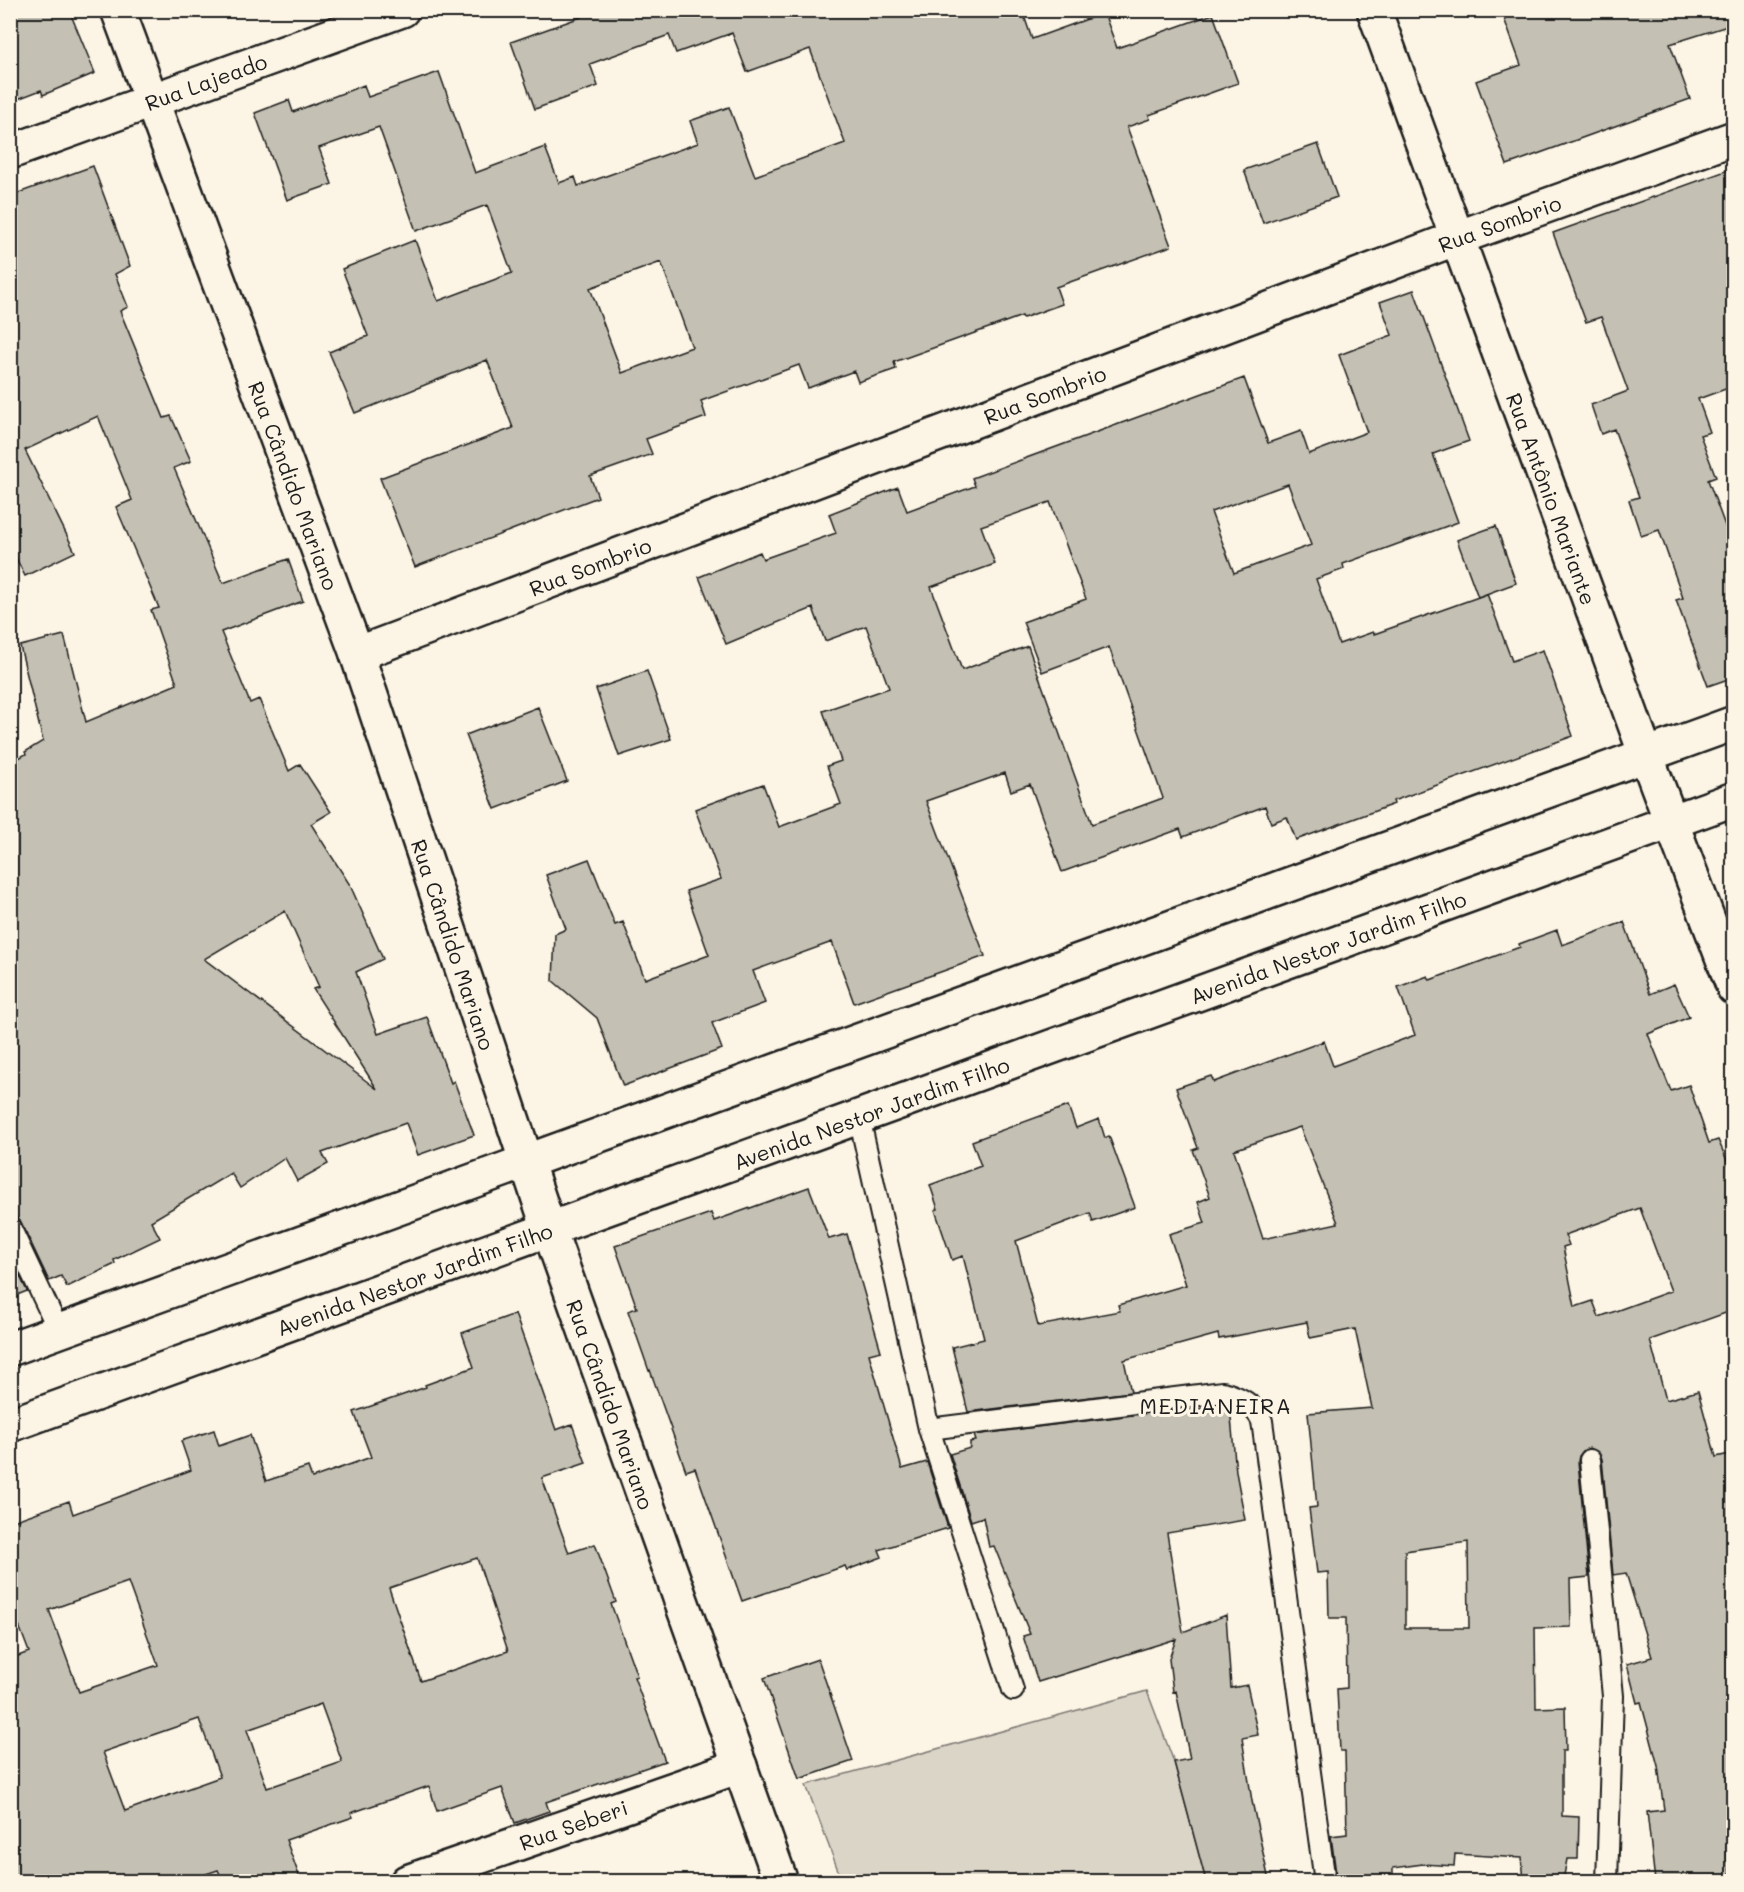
<svg xmlns="http://www.w3.org/2000/svg" width="1744" height="1892" viewBox="0 0 1744 1892" font-family="Mali,sans-serif">
<style>
.green{fill:#dbd5c8;stroke:#7c7872;stroke-width:1.5}
.building{fill:#c4c0b3;stroke:#1c1c1c;stroke-width:1.5;fill-rule:evenodd}
.lines{fill:none;stroke-linecap:round;stroke-linejoin:round}
.service-casing{stroke:#1c1c1c;stroke-width:24}
.minor-casing{stroke:#1c1c1c;stroke-width:38}
.tertiary-casing{stroke:#1c1c1c;stroke-width:38}
.secondary-casing{stroke:#1c1c1c;stroke-width:38}
.service{stroke:#fcf5e5;stroke-width:20}
.minor{stroke:#fcf5e5;stroke-width:33}
.tertiary{stroke:#fcf5e5;stroke-width:33}
.secondary{stroke:#fcf5e5;stroke-width:33}
.labels{text-anchor:middle;dominant-baseline:central;stroke-width:6;stroke-linejoin:round;paint-order:stroke}
.street-label{font-size:21px;fill:#1c1c1c;stroke:#fcf5e5}
.neighbourhood-label{font-size:22px;letter-spacing:1.5px;fill:#1c1c1c;stroke:#fcf5e5}
</style>
<rect width="100%" height="100%" fill="#fcf5e5"/>
<filter id="ink" filterUnits="userSpaceOnUse"><feTurbulence type="fractalNoise" baseFrequency=".0167" numOctaves="2"/><feDisplacementMap in="SourceGraphic" scale="12" xChannelSelector="R" yChannelSelector="G"/><feConvolveMatrix kernelMatrix="1 2 1 2 8 2 1 2 1" color-interpolation-filters="sRGB"/></filter>
<g filter="url(#ink)">
<!-- green -->
<path class="green" d="M1147 1691 1174 1762 1206 1881H842L806 1785Z"/>
<!-- building -->
<path class="building" d="M10 10H69L95 73 43 95 41 90 10 102Z
M578 10H1022L1032 39 1104 13 1117 48 1213 14 1238 83 1149 115 1150 119 1127 127 1171 246 1056 287 1062 304 1023 318 1022 316 894 362 896 369 858 382 854 371 808 388 799 365 701 401 706 417 646 439 652 454 590 476 598 497 415 567 380 478 513 428 487 360 355 413 329 352 368 336 342 269 415 240 438 301 512 273 487 205 416 231 379 127 319 148 332 184 287 200 255 113 289 100 293 112 364 85 368 97 439 72 475 173 545 147 559 183 575 177 578 186 698 143 690 121 729 107 755 176 845 143 810 49 747 72 732 33 676 53 669 35 590 64 598 86 535 109 511 42 581 17ZM661 262 692 347 622 373 590 288Z
M1501 10H1734V24L1670 44 1690 99 1507 165 1476 81 1521 65Z
M1318 144 1337 197 1263 223 1244 170Z
M93 166 130 266 115 274 128 307 120 311 164 418 171 416 191 461 174 468 223 583 288 559 303 601 221 632 250 703 259 699 289 771 300 764 331 812 311 824 350 885 383 959 356 972 378 1034 427 1017 451 1083 454 1081 474 1135 418 1155 406 1123 322 1153 328 1164 297 1181 285 1158 240 1188 231 1173 151 1221 160 1238 114 1260 115 1264 67 1287 61 1276 49 1281 21 1222 16 1217 10 1215V763L26 754 25 752 43 741 20 646 64 635 86 722 177 684 151 610 159 608 116 507 132 500 98 416 25 450 75 552 25 576 10 546V196ZM285 911 319 987 313 989 377 1089 204 959Z
M1734 168V386L1698 399 1710 432 1700 435 1716 477 1708 480 1734 550V677L1708 686 1676 600 1683 598 1659 530 1641 536 1629 500 1639 497 1614 429 1601 434 1591 405 1628 391 1601 317 1586 322 1553 233Z
M1414 290 1469 441 1433 454 1458 522 1343 564 1344 569 1316 579 1339 644 1373 632 1374 634 1487 594 1512 661 1543 650 1573 736 1393 801 1394 804 1296 840 1287 817 1271 823 1265 806 1183 837 1180 829 1062 872 1030 784 1011 791 1005 773 926 801 985 956 854 1003 832 942 753 971 765 1003 712 1023 722 1049 623 1086 597 1018 553 981 555 934 566 929 546 875 589 859 615 925 623 922 645 979 709 955 686 891 721 879 695 809 763 784 779 827 841 804 827 766 841 761 823 711 889 688 866 626 825 641 813 608 726 644 699 577 760 552 763 559 836 533 829 514 898 487 907 511 975 486 972 478 1244 378 1268 443 1301 431 1309 454 1367 432 1339 355 1392 335 1380 302ZM1288 484 1311 545 1234 573 1211 512ZM1050 502 1086 599 1023 622 1042 672 1109 647 1163 798 1092 824 1028 646 962 670 931 587 995 564 981 526Z
M1496 526 1516 583 1478 597 1457 540Z
M647 671 671 739 619 756 596 689Z
M538 707 567 781 495 809 466 735Z
M1624 922 1650 994 1674 984 1689 1017 1648 1034 1671 1091 1689 1085 1709 1143 1718 1140 1734 1176V1310L1650 1340 1666 1400 1698 1391 1716 1457 1734 1453V1845L1727 1846 1731 1881H1655L1647 1812 1664 1810 1658 1766 1641 1702 1637 1703 1627 1664 1652 1657 1626 1573 1613 1575 1602 1459 1599 1453 1589 1448 1583 1451 1579 1456 1578 1461 1589 1577 1570 1579 1571 1627 1535 1628 1536 1708 1565 1707 1566 1751H1562V1816L1579 1817 1578 1859H1567L1563 1881H1524L1522 1858 1455 1854 1454 1866 1423 1864 1393 1868V1881H1337L1331 1836 1347 1834 1345 1751H1340L1337 1689 1347 1688 1346 1618H1329L1328 1572 1317 1573 1309 1508 1317 1507 1308 1413 1372 1408 1355 1329 1310 1338 1307 1322 1219 1339 1218 1334 1124 1360 1131 1392 968 1412 952 1347 984 1339 963 1256 952 1260 935 1210 938 1209 930 1185 981 1166 972 1141 1068 1106 1076 1128 1099 1119 1105 1138 1109 1136 1135 1207 1093 1222 1090 1213 1016 1241 1038 1326 1120 1311 1118 1305 1186 1285 1169 1234 1205 1223 1198 1202 1210 1197 1193 1150 1198 1148 1176 1088 1211 1076 1214 1082 1324 1041 1333 1066 1415 1035 1398 987 1428 976 1430 980 1520 947 1519 944 1557 930 1562 945ZM1300 1127 1338 1223 1263 1239 1234 1150ZM1640 1208 1671 1291 1599 1317 1593 1301 1575 1307 1563 1247 1569 1245 1565 1235ZM1468 1542 1469 1628H1405V1551Z
M809 1187 829 1239 847 1234 881 1351 869 1354 902 1469 927 1462 948 1528 879 1550 882 1557 847 1570 845 1566 742 1601 695 1468 686 1471 650 1370 649 1371 628 1311 637 1308 615 1246 711 1213 714 1221Z
M10 1256 27 1291 10 1298Z
M515 1314 556 1430 572 1424 586 1463 542 1478 569 1553 595 1544 616 1602 611 1604 637 1676 634 1677 665 1761 546 1802 549 1811 515 1823 502 1788 437 1811 429 1786 351 1813 353 1817 286 1840 301 1881H223L218 1870 185 1881H10V1659L29 1652 10 1602V1522L69 1501 73 1514 191 1470 181 1441 214 1430 219 1446 250 1435 266 1481 308 1467 312 1478 371 1457 354 1412 426 1387 425 1385 474 1367 462 1333ZM477 1558 508 1651 421 1681 389 1588ZM128 1582 158 1665 79 1692 49 1610ZM321 1704 342 1762 267 1788 247 1730ZM199 1719 220 1777 125 1811 103 1752Z
M1227 1406 1230 1407 1236 1472 1245 1520 1167 1533 1183 1632 1226 1615 1231 1688 1247 1685 1258 1735 1242 1738 1252 1801 1269 1881H1206L1174 1762 1190 1759 1176 1691 1173 1692 1169 1659 1176 1639 1038 1682 1023 1636 1030 1634 994 1546 989 1547 983 1517 971 1521 950 1454 970 1448V1442L976 1441 974 1435 1149 1413Z
M818 1659 853 1761 799 1779 764 1678Z"/>
<g class="lines">
<!-- service casing -->
<g class="service-casing">
<path id="service" d="M859 1117 929 1429 1013 1690
M10 1227 59 1331
M929 1429 1223 1392C1240 1397 1254 1404 1262 1421L1325 1882
M1590 1460 1613 1696 1607 1882"/>
</g>
<!-- minor casing -->
<g class="minor-casing">
<g id="minor">
<path id="s1" d="M118 10 357 654 549 1229 781 1882"/>
<path id="s2" d="M357 654 1457 238 1734 138"/>
<path id="s3" d="M407 1882 740 1766"/>
</g>
</g>
<!-- tertiary casing -->
<g class="tertiary-casing">
<g id="tertiary">
<path id="s4" d="M1374 10 1646 755 1734 988"/>
<path id="s5" d="M10 152 402 10"/>
</g>
</g>
<!-- secondary casing -->
<g class="secondary-casing">
<g id="secondary">
<path d="M10 1349 1734 723"/>
<path id="s6" d="M10 1425 1734 799"/>
</g>
</g>
<!-- service -->
<use href="#service" class="service"/>
<!-- minor -->
<use href="#minor" class="minor"/>
<!-- tertiary -->
<use href="#tertiary" class="tertiary"/>
<!-- secondary -->
<use href="#secondary" class="secondary"/>
</g>
</g>
<g class="labels">
<!-- street labels -->
<g class="street-label">
<text stroke="none"><textPath href="#s5" startOffset="208">Rua Lajeado</textPath></text>
<text stroke="none"><textPath href="#s2" startOffset="1221">Rua Sombrio</textPath></text>
<text stroke="none"><textPath href="#s2" startOffset="735">Rua Sombrio</textPath></text>
<text stroke="none"><textPath href="#s1" startOffset="507">Rua Cândido Mariano</textPath></text>
<text stroke="none"><textPath href="#s4" startOffset="520">Rua Antônio Mariante</textPath></text>
<text stroke="none"><textPath href="#s2" startOffset="249">Rua Sombrio</textPath></text>
<text stroke="none"><textPath href="#s1" startOffset="993">Rua Cândido Mariano</textPath></text>
<text stroke="none"><textPath href="#s6" startOffset="1402">Avenida Nestor Jardim Filho</textPath></text>
<text stroke="none"><textPath href="#s6" startOffset="916">Avenida Nestor Jardim Filho</textPath></text>
<text stroke="none"><textPath href="#s6" startOffset="430">Avenida Nestor Jardim Filho</textPath></text>
<text stroke="none"><textPath href="#s1" startOffset="1479">Rua Cândido Mariano</textPath></text>
<text stroke="none"><textPath href="#s3" startOffset="176">Rua Seberi</textPath></text>
</g>
<!-- neighbourhood labels -->
<g class="neighbourhood-label">
<text x="1216" y="1405">MEDIANEIRA</text>
</g>
</g>
<!-- margin -->
<rect width="1744" height="1892" fill="none" stroke="#fcf5e5" stroke-width="36"/>
<rect x="18" y="18" width="1708" height="1856" fill="none" stroke="#1c1c1c" stroke-width="2" filter="url(#ink)"/>
</svg>
